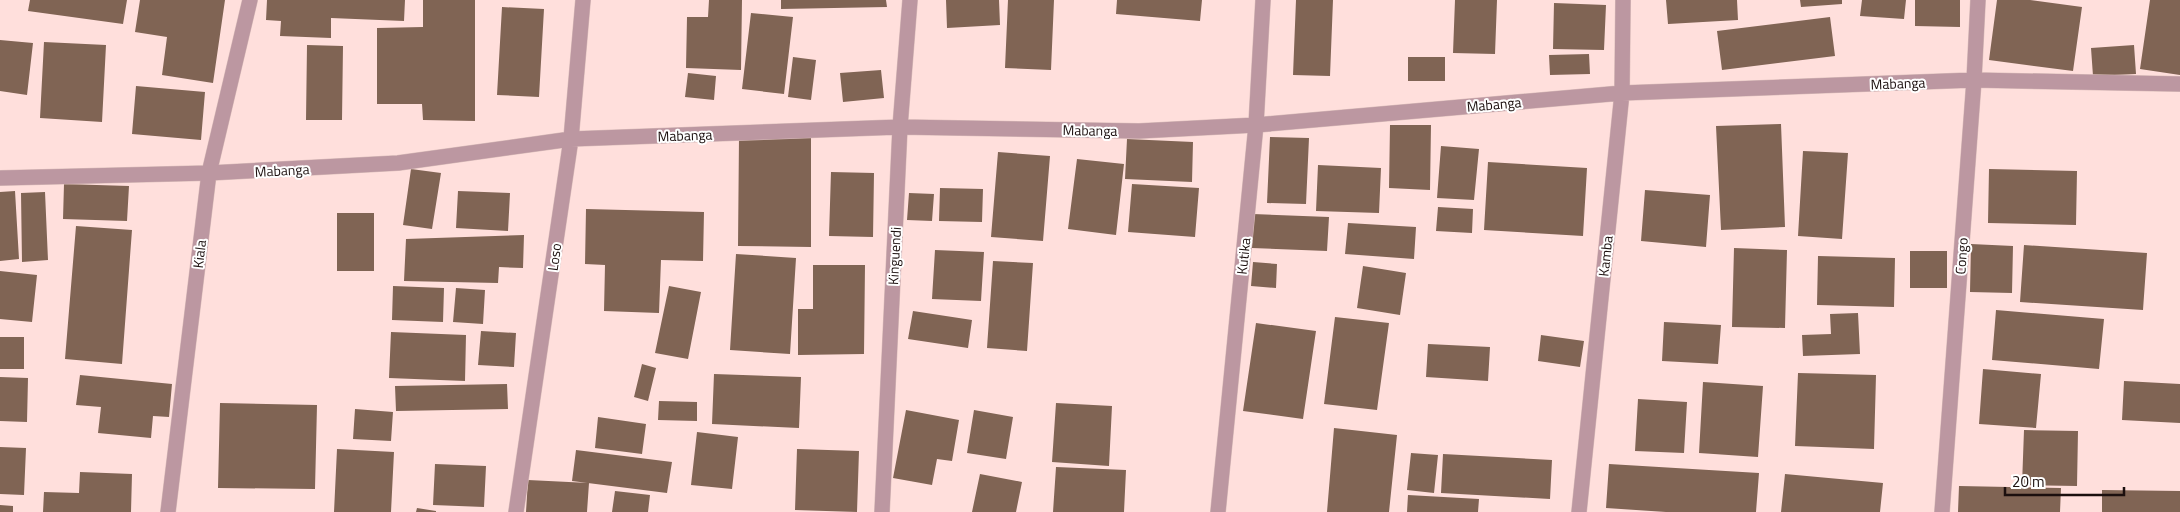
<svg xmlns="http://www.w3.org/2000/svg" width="2180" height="512" viewBox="0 0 2180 512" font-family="'Titillium Web',sans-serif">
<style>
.building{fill:#806454}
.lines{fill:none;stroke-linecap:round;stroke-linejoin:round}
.minor-casing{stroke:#dbbebb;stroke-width:16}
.minor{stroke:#bc97a1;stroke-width:15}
.labels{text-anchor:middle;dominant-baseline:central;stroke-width:4;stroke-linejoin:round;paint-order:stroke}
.street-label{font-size:14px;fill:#1b0f0e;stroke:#fff}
</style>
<rect width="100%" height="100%" fill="#ffdfdc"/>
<!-- building -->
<path class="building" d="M30 0H127L123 24 28 11Z
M140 0H225L213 83 162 75 167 37 135 32Z
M267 0H405L404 21 331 18V38L280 36 281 21 266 20Z
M423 0H475V121L423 120 422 104H377V28L423 27Z
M709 0H742L741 70 686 68 687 17H708Z
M781 0H886L887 7 781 9Z
M946 0H999L1000 25 947 28Z
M1008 0H1054L1051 70 1005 68Z
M1117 0H1202L1200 21 1116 14Z
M1296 0H1333L1330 76 1293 75Z
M1455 0H1497L1495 54 1453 53Z
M1666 0H1737L1738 20 1668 24Z
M1800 0H1842V4L1801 7Z
M1862 0H1906L1904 19 1860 16Z
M1915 0H1960V27L1915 26Z
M1997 0H2030L2082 7 2073 71 1989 60Z
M2150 0H2180V75L2140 69Z
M1554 3 1606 5 1604 50 1553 49Z
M502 7 544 9 539 97 497 95Z
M751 13 793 17 784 94 742 89Z
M1830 17 1835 56 1722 70 1717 31Z
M0 40 33 43 27 95 0 91Z
M44 42 106 45 102 122 40 118Z
M307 45 343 46 342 120H306Z
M2134 45 2136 74 2093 76 2091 48Z
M1589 54 1590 74 1550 75 1549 55Z
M793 57 816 60 811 100 788 97Z
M1408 57H1445V81H1408Z
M881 70 884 98 843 102 840 73Z
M688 73 716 76 714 100 685 97Z
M136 86 205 92 201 140 132 134Z
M1781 124 1785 227 1721 230 1716 126Z
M1390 125H1431L1430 190 1389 188Z
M739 137 811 138V247L738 246Z
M1270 137 1309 138 1306 204 1267 203Z
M1127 139 1193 142 1192 182 1125 179Z
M1441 146 1479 149 1474 200 1437 198Z
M1803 151 1848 153 1842 239 1798 236Z
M998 152 1050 156 1043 241 991 237Z
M1077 159 1124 164 1116 235 1068 229Z
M1488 162 1587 168 1583 236 1484 230Z
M1318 165 1381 168 1379 213 1316 211Z
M411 169 441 173 432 229 403 225Z
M1989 169 2077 171 2076 225 1988 223Z
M831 172 874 173 873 237 829 236Z
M64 184 129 186 127 221 63 219Z
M1132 184 1199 188 1195 237 1128 232Z
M940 188 983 189 982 222 939 221Z
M1645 190 1710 195 1706 247 1641 241Z
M15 191 19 259 0 261V192Z
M458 191 510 193 508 231 456 228Z
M45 192 48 260 22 262 21 193Z
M909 193 934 194 932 221 907 220Z
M1438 207 1473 209 1472 233 1436 231Z
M586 209 704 212 703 261 661 260 659 313 604 311 605 265 585 264Z
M337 213H374V271H337Z
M1253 214 1329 217 1327 251 1252 248Z
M1348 223 1416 227 1414 259 1345 254Z
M76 226 132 230 122 364 65 359Z
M524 235 523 268 499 267 498 283 404 281 406 239Z
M1971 244 2013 246 2012 293 1970 292Z
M2024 245 2147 253 2143 310 2020 302Z
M1734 248 1787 250 1785 328 1732 327Z
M935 250 984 252 981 301 932 299Z
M1910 251H1947V288H1910Z
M736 254 796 258 790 354 730 350Z
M1818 256 1895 258 1894 307 1817 305Z
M993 261 1033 263 1027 351 987 348Z
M1253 262 1277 264 1276 288 1251 286Z
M813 265H865L864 354 798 355V309H813Z
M1363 266 1406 273 1400 315 1357 308Z
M0 271 37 275 32 322 0 319Z
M393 286 444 288 443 322 392 320Z
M669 286 701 292 688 359 655 353Z
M456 288 485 290 483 324 453 322Z
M1996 310 2104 319 2099 369 1992 360Z
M913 311 972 320 968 348 908 339Z
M1858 313 1860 354 1803 356 1802 335 1831 334 1830 314Z
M1335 317 1389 323 1377 410 1324 404Z
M1664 322 1721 325 1718 364 1662 361Z
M1256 323 1316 331 1303 419 1243 411Z
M481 331 516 333 514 367 478 365Z
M391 332 466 335 465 381 389 378Z
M1541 335 1584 341 1580 367 1538 361Z
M0 337H24V369H0Z
M1428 344 1490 347 1488 381 1426 377Z
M642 364 656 368 648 401 634 397Z
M1983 369 2041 374 2036 428 1979 424Z
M1798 373 1876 375 1874 449 1795 446Z
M714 374 801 377 799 428 712 424Z
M80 375 172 384 169 417 153 416 151 438 98 433 101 407 76 405Z
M0 377 28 378 27 422 0 421Z
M2124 381 2180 384V423L2122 420Z
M1703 382 1763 386 1758 457 1699 453Z
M507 384 508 409 396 411 395 386Z
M1638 399 1687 402 1684 453 1635 451Z
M659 401 697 402V421L658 420Z
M220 403 317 405 315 489 218 488Z
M1056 403 1112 406 1109 466 1052 462Z
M355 409 393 412 391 441 353 439Z
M906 410 959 420 952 461 937 459 932 485 893 478Z
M974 410 1013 417 1006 459 967 453Z
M598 417 646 424 642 454 595 448Z
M1334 428 1397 435 1389 512H1327Z
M2024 430 2078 431 2077 486 2022 485Z
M697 432 738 437 732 489 691 485Z
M0 447 26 448 24 495 0 494Z
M337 449 394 452 391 512H334Z
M797 449 859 451 857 512 795 510Z
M576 450 672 462 667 493 572 481Z
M1411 453 1438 455 1434 493 1407 490Z
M1443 454 1552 460 1550 499 1441 493Z
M435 464 486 466 484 507 433 505Z
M1609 464 1759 473 1756 512H1666L1606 508Z
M1056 467 1126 470 1124 512H1053Z
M80 472 132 474 131 512H43L44 492 79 493Z
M980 474 1022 482 1016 512H972Z
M1785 474 1883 483 1880 512H1781Z
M528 480 589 483 587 512H526Z
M1959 486 2061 488 2060 512H1958Z
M2102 490 2180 491V512H2102Z
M615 491 650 495 648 512H612Z
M1408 495 1479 499 1478 512H1407Z
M0 505 13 506V512H0Z
M417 508 436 511V512H416Z"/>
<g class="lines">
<!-- minor casing -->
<g class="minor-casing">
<path id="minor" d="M0 178 209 173 398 163 571 139 900 127 1139 131 1256 125 1622 93 1974 80 2180 84
M168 512 209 173 250 0
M516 512 571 139 583 0
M882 512 900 127 910 0
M1218 512 1256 125 1263 0
M1579 512 1622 93 1623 0
M1942 512 1974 80 1978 0"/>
</g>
<!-- minor -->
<use href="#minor" class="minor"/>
</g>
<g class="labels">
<!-- street labels -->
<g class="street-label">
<text transform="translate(1898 83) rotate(-2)">Mabanga</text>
<text transform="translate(1494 104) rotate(-5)">Mabanga</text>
<text transform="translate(1090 130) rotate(1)">Mabanga</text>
<text transform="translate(685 135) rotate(-2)">Mabanga</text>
<text transform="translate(282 170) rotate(-3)">Mabanga</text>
<text transform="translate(199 254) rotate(-83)">Kiala</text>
<text transform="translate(894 256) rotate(-87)">Kinguendi</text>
<text transform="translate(1243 256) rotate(-84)">Kutika</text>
<text transform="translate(1605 256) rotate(-84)">Kamba</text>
<text transform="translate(1961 256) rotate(-86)">Congo</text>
<text transform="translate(554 257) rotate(-82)">Loso</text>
</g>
</g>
<!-- scale -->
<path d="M2005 487v8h119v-8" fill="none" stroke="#1b0f0e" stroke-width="2.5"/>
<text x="2012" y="487" font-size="15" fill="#1b0f0e" stroke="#ffffff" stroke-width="4" paint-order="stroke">20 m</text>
</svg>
